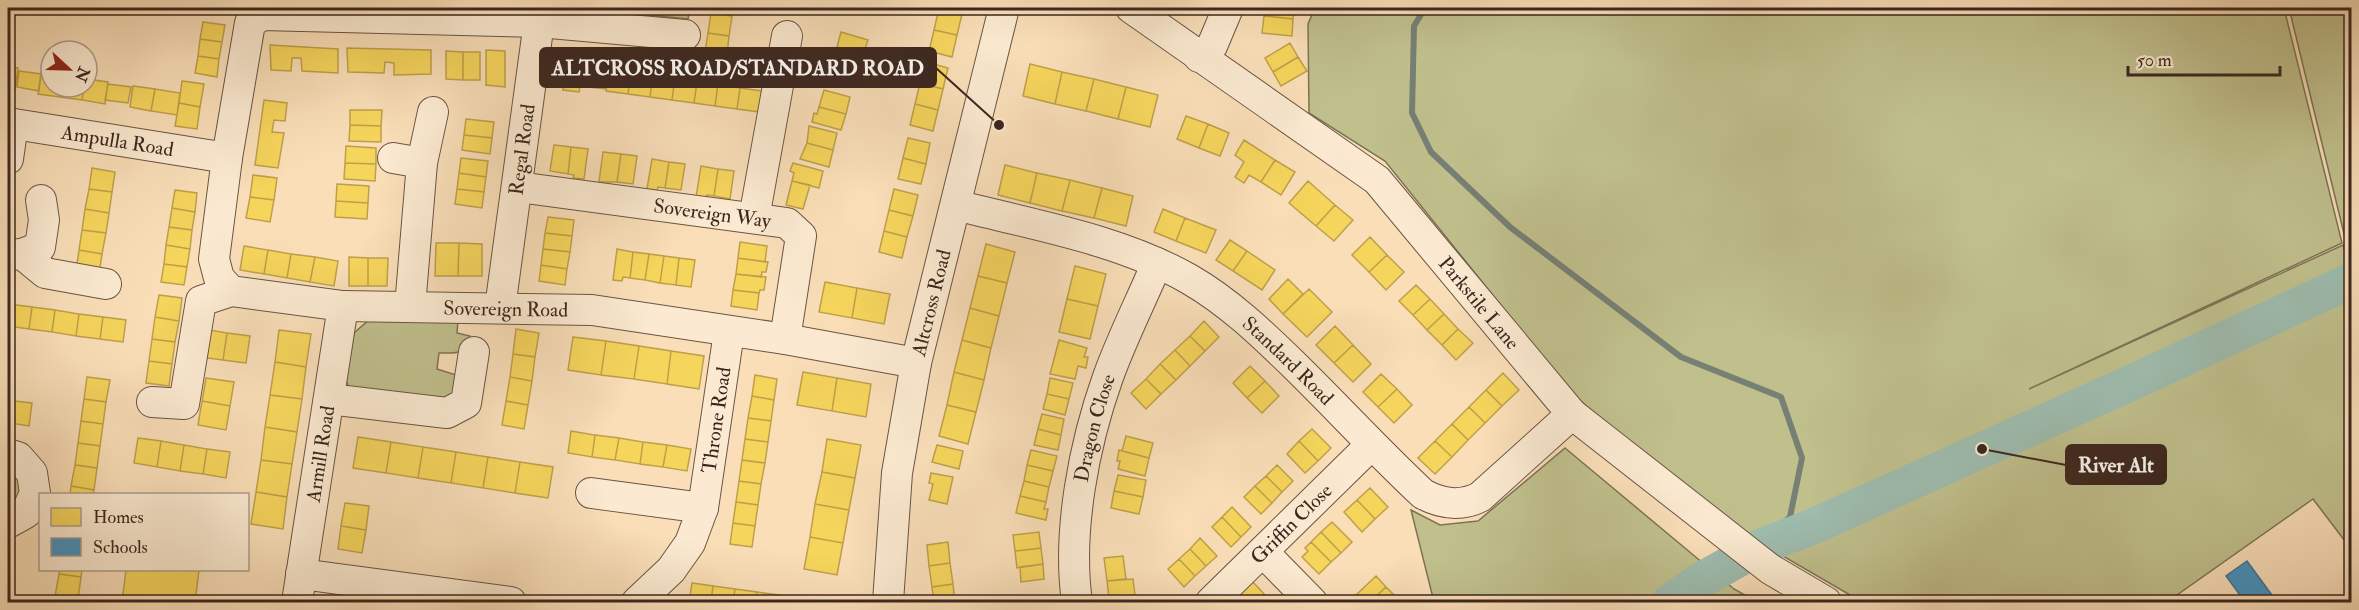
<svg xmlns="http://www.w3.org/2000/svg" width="2359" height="610" viewBox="0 0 2359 610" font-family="'IM FELL Double Pica',serif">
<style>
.green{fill:#c0c08d;stroke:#7e7356;stroke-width:1.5}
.homes{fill:#f6d55c;stroke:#bea04a;stroke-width:1.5}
.schools{fill:#4393c3;stroke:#417292;stroke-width:1.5}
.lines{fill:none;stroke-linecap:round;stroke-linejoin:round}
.stream{stroke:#768075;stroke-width:6}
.river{stroke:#9ebcae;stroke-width:36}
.minor-casing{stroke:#6a5445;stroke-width:32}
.minor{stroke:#fbead1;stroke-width:30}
.labels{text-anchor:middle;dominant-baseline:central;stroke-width:6;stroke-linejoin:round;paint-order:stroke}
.street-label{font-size:20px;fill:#3b261f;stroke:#fbead1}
.leader{fill:none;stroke:#3b261f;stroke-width:2}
.callout-dot{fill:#3b261f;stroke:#fbead1;stroke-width:2}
.callout{fill:#3b261f;stroke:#3b261f;stroke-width:2}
.callout-label{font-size:21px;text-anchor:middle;font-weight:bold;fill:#fff}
</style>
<rect width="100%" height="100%" fill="#f9deb8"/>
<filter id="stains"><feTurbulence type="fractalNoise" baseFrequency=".00333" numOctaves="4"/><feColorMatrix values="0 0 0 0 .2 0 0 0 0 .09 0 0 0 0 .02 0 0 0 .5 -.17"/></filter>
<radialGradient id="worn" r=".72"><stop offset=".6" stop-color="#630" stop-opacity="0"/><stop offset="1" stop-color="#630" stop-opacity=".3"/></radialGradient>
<!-- green -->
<path class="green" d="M577 8H690L688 19Z
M1315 8H2284L2342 243 2029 389 2343 245 2352 275 2351 549 2313 499 2167 602H1862L1733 527 1573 395 1385 161 1309 113 1308 24Z
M2289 8H2351V266L2346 242Z
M370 319 458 320 457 333 470 336C463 356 457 353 439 353L437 369 459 376 452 403 349 388 346 380 354 333Z
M1565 448 1734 589 1757 602H1434L1411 510 1440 525 1478 521Z
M8 465 21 478C21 492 18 500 8 509Z"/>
<!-- homes -->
<path class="homes" d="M712 8H734L732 16 711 13Z
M939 8 962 14 957 35 934 30Z
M939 8H964L962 14Z
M1264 8H1294L1293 19 1264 16Z
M711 13 732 16 729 36 708 33Z
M1264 16 1293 19 1292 36 1262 33Z
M203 22 225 25 222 42 200 39Z
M934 30 957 35 952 57 929 51Z
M841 32 868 40 863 55 837 47Z
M708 33 729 36 727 55 705 52Z
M200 39 222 42 219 59 198 56Z
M1290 43 1298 57 1273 72 1265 58Z
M270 45 338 49V73L302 71 301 58H292L291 71 271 70Z
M837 47 863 55 859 71 829 62Z
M347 48 431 50V74L394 75V63L385 62 384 73 348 72Z
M486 50 505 51V87L486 85Z
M446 51 463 52V80L446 79Z
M463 52H480V80H463Z
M198 56 219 59 217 77 195 73Z
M1298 57 1307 71 1281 86 1273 72Z
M926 62 948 68 943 89 920 83Z
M566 63 583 65 579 92 563 90Z
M1030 64 1062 72 1055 104 1023 96Z
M598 66 608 67 605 89 580 86 582 68 597 69Z
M8 67 18 68 15 90 8 89Z
M610 69 631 72 628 94 606 91Z
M19 71 41 74 39 91 17 87Z
M41 72 51 73V87H62L60 97 38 94Z
M631 72 653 75 650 97 628 94Z
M1062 72 1094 79 1086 111 1055 104Z
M653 75 675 78 672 100 650 97Z
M675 78 697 82 694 103 672 100Z
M87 79 108 82 105 104 82 100 84 87H87Z
M1094 79 1126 87 1118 119 1086 111Z
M182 81 204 84 200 107 179 103Z
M697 82 718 84 715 106 694 103Z
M920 83 943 89 938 110 915 104Z
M108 84 131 87 128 103 105 100Z
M718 84 740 88 737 109 715 106Z
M133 86 155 89 151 111 130 107Z
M62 87H84L82 100 60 97Z
M1126 87 1158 95 1150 127 1118 119Z
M740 88 762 91 759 112 737 109Z
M155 89 180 93 177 115 151 111Z
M824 90 850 97 846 114 819 107Z
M264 100 287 103 285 121 274 120 272 132 284 133 278 168 255 165Z
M179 103 200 107 197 129 175 126Z
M915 104 938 110 933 131 910 125Z
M819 107 846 114 841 130 812 122 814 113 817 114Z
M350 110H382L381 126 350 125Z
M1186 116 1208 124 1199 148 1177 139Z
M466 119 494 122 492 138 464 135Z
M1208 124 1229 133 1220 156 1199 148Z
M350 125 381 126V142L349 141Z
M809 126 837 133 833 150 807 143Z
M464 135 492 138 490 154 462 150Z
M908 138 930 143 926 164 903 158Z
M1244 140 1275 160 1261 182 1249 175 1244 183 1235 177 1244 162 1235 155Z
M807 143 833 150 829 167 800 159Z
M554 145 571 147 568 174 550 171Z
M346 146 376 148V164L345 163Z
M571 147 588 149 584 179 573 178 574 175 568 174Z
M603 152 621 154 617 182H599Z
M621 154 637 156 633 184 617 182Z
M461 158 488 161 486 177 459 173Z
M903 158 926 164 921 184 898 179Z
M652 159 669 162 665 188 658 187 657 191 647 189Z
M1275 160 1295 172 1281 195 1261 182Z
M669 162 685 164 681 190 665 188Z
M345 163 376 164 375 181 344 179Z
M793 163 823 171 819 188 792 181 794 173 790 171Z
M1005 165 1037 173 1030 203 998 195Z
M701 166 718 169 714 196 707 195 706 198 696 197Z
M92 168 115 172 112 192 89 189Z
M718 169 734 171 730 199 714 196Z
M459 173 486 177 484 192 457 189Z
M1037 173 1070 180 1062 211 1030 203Z
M253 175 277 178 274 200 250 197Z
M1070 180 1102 188 1094 218 1062 211Z
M792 181 810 185 803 209 786 205Z
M1308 181 1335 205 1316 226 1289 203Z
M337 184 369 186 368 203 336 201Z
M1102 188 1133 196 1126 226 1094 218Z
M89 189 112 192 109 213 85 209Z
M457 189 484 192 482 208 455 204Z
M894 189 918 195 913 216 889 210Z
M175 190 197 193 195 212 172 208Z
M250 197 274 200 270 222 246 218Z
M336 201 368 203 367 219 335 217Z
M1335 205 1353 220 1334 241 1316 226Z
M172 208 195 212 192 230 169 227Z
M85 209 109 213 106 233 82 230Z
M1163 209 1185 218 1176 241 1154 232Z
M889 210 913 216 907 237 884 231Z
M548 217 574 220 572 236 545 233Z
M1185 218 1216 230 1206 253 1176 241Z
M169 227 192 230 190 249 166 245Z
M82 230 106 233 102 254 79 250Z
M884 231 907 237 902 258 879 252Z
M545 233 572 236 570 252 543 249Z
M1370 237 1387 255 1369 272 1352 255Z
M1230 240 1247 251 1233 271 1216 260Z
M740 242 767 246 765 262 738 258Z
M436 243H459L458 276H435Z
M459 243 482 244V276H458Z
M986 244 1015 252 1007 283 978 276Z
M166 245 190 249 187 267 164 264Z
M244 246 268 250 264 274 240 270Z
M543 249 570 252 567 269 541 265Z
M617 249 633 252 630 278 623 277 622 281 613 280Z
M79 250 102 254 99 274 76 271Z
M268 250 291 254 287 278 264 274Z
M1247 251 1275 270 1262 290 1233 271Z
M633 252 649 254 645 280 630 278Z
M291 254 315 257 310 282 287 278Z
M649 254 664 256 660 283 645 280Z
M1387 255 1404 272 1386 290 1369 272Z
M664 256 679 258 676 285 660 283Z
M315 257 338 261 334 286 310 282Z
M349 257 368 258V286H349Z
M368 258H388L387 286H368Z
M679 258 695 260 691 287 676 285Z
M738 258 768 262 766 272H762L761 277 736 274Z
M164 264 187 267 184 285 161 282Z
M541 265 567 269 565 285 539 281Z
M1075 266 1106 274 1098 306 1067 299Z
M736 274 766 277 764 290H760L759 293 733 290Z
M978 276 1007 283 999 316 970 308Z
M1288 279 1303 294 1283 314 1269 299Z
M825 282 857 288 852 318 819 312Z
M1416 285 1430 299 1413 315 1399 301Z
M857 288 890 294 884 324 852 318Z
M1309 289 1332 312 1307 337 1283 314Z
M733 290 759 293 757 310 731 306Z
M159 295 182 298 179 321 155 317Z
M1067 299 1098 306 1090 339 1059 332Z
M1430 299 1444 314 1427 330 1413 315Z
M8 304 32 307 29 329 8 326Z
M32 307 55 310 52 332 29 329Z
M970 308 999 316 991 348 962 340Z
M55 310 79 314 76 336 52 332Z
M79 314 103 317 100 339 76 336Z
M1444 314 1458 329 1442 345 1427 330Z
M103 317 126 320 123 342 100 339Z
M155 317 179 321 175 342 152 339Z
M1204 321 1219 337 1205 351 1190 336Z
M1335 326 1353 345 1334 363 1316 345Z
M204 329 227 333 223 360 200 357Z
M516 329 539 333 535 357 513 354Z
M1458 329 1473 343 1456 360 1442 345Z
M279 330 311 334 306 367 275 362Z
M227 333 250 336 246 363 223 360Z
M1190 336 1205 351 1190 366 1175 350Z
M573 337 606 341 601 375 568 370Z
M152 339 175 342 172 364 149 361Z
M962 340 991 348 984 380 954 372Z
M1059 340 1087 348 1084 357H1088L1086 368 1078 366 1075 379 1050 374Z
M606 341 639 346 634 379 601 375Z
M1353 345 1371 364 1353 382 1334 363Z
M639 346 671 351 667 384 634 379Z
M1175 350 1190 366 1176 380 1160 364Z
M671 351 704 356 699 389 667 384Z
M513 354 535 357 532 381 510 377Z
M149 361 172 364 169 386 146 383Z
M275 362 306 367 302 399 270 395Z
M1160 364 1176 380 1161 394 1146 379Z
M1250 366 1265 381 1247 398 1233 383Z
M803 372 837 378 832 411 797 405Z
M954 372 984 380 976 412 947 405Z
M1503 373 1519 390 1502 406 1486 390Z
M1381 374 1397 389 1378 407 1363 392Z
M755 375 777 379 774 400 752 396Z
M87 377 110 380 106 402 84 399Z
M510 377 532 381 528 405 506 401Z
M206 378 234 382 230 406 202 401Z
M837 378 871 384 866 417 832 411Z
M1050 378 1073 383 1069 399 1047 394Z
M1146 379 1161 394 1146 409 1131 393Z
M1265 381 1279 396 1262 413 1247 398Z
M1397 389 1412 405 1394 423 1378 407Z
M1486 390 1502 406 1485 423 1469 407Z
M1047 394 1069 399 1065 415 1043 409Z
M270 395 302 399 297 432 265 427Z
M752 396 774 400 771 421 748 418Z
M84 399 106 402 103 424 81 421Z
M8 400 14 401 10 423 8 422Z
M14 401 32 403 29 426 10 423Z
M202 401 230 406 226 430 198 425Z
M506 401 528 405 524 429 502 425Z
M947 405 976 412 968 444 939 436Z
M1469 407 1485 423 1468 440 1452 424Z
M1042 414 1064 419 1061 435 1038 429Z
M748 418 771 421 768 442 745 439Z
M81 421 103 424 100 446 78 443Z
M1452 424 1468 440 1452 457 1435 441Z
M265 427 297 432 292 464 261 460Z
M1038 429 1061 435 1058 450 1034 445Z
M1312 429 1331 448 1318 461 1299 441Z
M571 431 595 435 592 457 568 453Z
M595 435 619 438 615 460 592 457Z
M1126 436 1153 443 1149 458 1122 451Z
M358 437 391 442 386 473 353 468Z
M138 438 161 441 157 467 134 463Z
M619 438 643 442 640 464 615 460Z
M745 439 768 442 765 463 742 460Z
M827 439 861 445 855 478 822 472Z
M161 441 184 445 180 471 157 467Z
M1299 441 1318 461 1305 473 1287 454Z
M1435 441 1452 457 1435 474 1418 458Z
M391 442 423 447 418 478 386 473Z
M643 442 667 445 663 467 640 464Z
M78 443 100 446 97 468 75 465Z
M184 445 207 449 203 474 180 471Z
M667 445 691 449 687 471 663 467Z
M937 445 963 451 959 469 932 462Z
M423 447 456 452 451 483 418 478Z
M207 449 230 452 226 478 203 474Z
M1031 450 1057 456 1053 471 1027 465Z
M1119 450 1149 458 1145 476 1118 469 1120 461H1117Z
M456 452 488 457 483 488 451 483Z
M488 457 520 462 515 493 483 488Z
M261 460 292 464 287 497 256 492Z
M742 460 765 463 761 484 739 481Z
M520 462 553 467 548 498 515 493Z
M75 465 97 468 94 490 71 486Z
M1027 465 1053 471 1049 487 1024 481Z
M1277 465 1293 481 1282 492 1266 476Z
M822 472 855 478 849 510 815 504Z
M931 473 953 477 947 504 929 500 933 484 929 483Z
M1118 475 1146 480 1143 497 1114 491Z
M1266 476 1282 492 1272 503 1255 486Z
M739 481 761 484 758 505 736 502Z
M1024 481 1049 487 1046 502 1020 496Z
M71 486 94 490 93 494H70Z
M1255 486 1272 503 1261 514 1244 497Z
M1370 488 1388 507 1375 519 1357 500Z
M1114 491 1143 497 1139 514 1111 508Z
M256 492 287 497 283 529 251 524Z
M1020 496 1046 502 1044 509H1048L1046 520 1016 513Z
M1357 500 1375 519 1362 532 1344 512Z
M736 502 758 505 755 526 733 523Z
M345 503 369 506 366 530 341 526Z
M815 504 849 510 843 543 810 537Z
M1232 507 1251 527 1241 537 1222 517Z
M1222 517 1241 537 1231 547 1212 527Z
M1332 522 1352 542 1341 553 1321 532Z
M733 523 755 526 752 547 730 544Z
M341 526 366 530 362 553 338 549Z
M1039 532 1041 548 1015 551 1013 535Z
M1321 532 1341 553 1331 562 1311 542Z
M810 537 843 543 837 575 804 569Z
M1200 538 1217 556 1206 566 1190 549Z
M948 542 950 563 929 566 927 545Z
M1311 542 1331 562 1319 574 1302 557 1308 551 1305 548Z
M1041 548 1043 564 1017 568 1015 551Z
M1190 549 1206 566 1195 576 1179 559Z
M1123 556 1126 579 1107 581 1104 558Z
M1179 559 1195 576 1184 587 1168 569Z
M950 563 953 584 932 587 929 566Z
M1043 564 1044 579 1021 582 1020 567Z
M59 570H82L81 577 59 574Z
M126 570H199L195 602H122Z
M59 574 81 577 78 599 55 596Z
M1376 576 1386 587 1370 602H1362L1355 596Z
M1133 579 1135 595 1109 598 1107 581Z
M1252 581 1264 594 1255 602H1237L1234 598Z
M692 583 713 586 711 602H689Z
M953 584 955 602H934L932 587Z
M713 586 735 589 733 602H711Z
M1386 587 1396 597 1390 602H1370Z
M735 589 757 592 755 602H733Z
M757 592 779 595 778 602H755Z
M1264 594 1273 602H1255Z
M779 595 800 598V602H778Z
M1135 595V602H1109V598Z
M55 596 78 599 77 602H54Z"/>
<!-- schools -->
<path class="schools" d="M2247 561 2277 602H2245L2226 576Z"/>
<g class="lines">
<!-- stream -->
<path class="stream" d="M1425 8 1414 26 1412 113 1431 152 1510 227 1681 357 1781 397 1802 458 1790 517 1758 548"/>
<!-- river -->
<path class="river" d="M1670 602 1698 582 1758 548 1814 526 2133 382 2352 280"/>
<!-- minor casing -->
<g class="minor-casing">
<g id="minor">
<path id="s1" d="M1131 8 1377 180 1572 414 1770 569 1826 602"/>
<path id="s2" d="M685 35 539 22 262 15 250 23 227 158 214 259 219 278 231 291 343 306 592 310 785 339 916 363"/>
<path d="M1199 57 1212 46 1228 8"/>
<path id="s3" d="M8 123 227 158"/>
<path d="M393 158 422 163"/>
<path d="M8 159 13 124"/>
<path id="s4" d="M518 187 787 223 801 236 785 339"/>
<path id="s5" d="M956 205C1033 225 1119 239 1189 279 1229 302 1262 334 1294 365 1338 408 1379 453 1423 494 1442 504 1460 507 1480 497L1572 414"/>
<path d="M754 218 787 36"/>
<path d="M22 254 45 273 106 284"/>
<path d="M8 255 22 254 40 247 44 220 41 200"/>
<path d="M410 307 422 163 433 112"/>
<path id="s6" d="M500 308 539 22"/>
<path d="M329 399 447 413 466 403 474 352"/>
<path d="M152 402 184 404 201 301 231 291"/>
<path d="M8 454 18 457 32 473 35 493 26 513 8 523"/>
<path d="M591 493 703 508"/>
<path d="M1263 552 1312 602"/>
<path d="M301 574 511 602"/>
<path id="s7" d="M297 602 343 306"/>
<path id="s8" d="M637 602 671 570 690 543 703 508 729 332"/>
<path id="s9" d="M888 602 897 473 916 363 1004 8"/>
<path id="s10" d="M1077 602C1067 532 1084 444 1108 377 1122 338 1141 301 1157 263"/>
<path id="s11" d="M1211 602 1371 445"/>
</g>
</g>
<!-- minor -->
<use href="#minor" class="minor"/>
</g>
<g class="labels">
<!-- street labels -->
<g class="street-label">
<text stroke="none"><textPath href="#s3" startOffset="111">Ampulla Road</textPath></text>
<text stroke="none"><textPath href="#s6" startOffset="160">Regal Road</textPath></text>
<text stroke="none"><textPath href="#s4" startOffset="196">Sovereign Way</textPath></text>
<text stroke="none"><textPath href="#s9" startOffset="303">Altcross Road</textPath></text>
<text stroke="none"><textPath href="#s1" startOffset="460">Parkstile Lane</textPath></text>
<text stroke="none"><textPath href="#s2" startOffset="990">Sovereign Road</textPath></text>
<text stroke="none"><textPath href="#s5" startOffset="374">Standard Road</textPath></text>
<text stroke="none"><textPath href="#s8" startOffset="206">Throne Road</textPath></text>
<text stroke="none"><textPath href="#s10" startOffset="176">Dragon Close</textPath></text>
<text stroke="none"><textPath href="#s7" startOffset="150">Armill Road</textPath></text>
<text stroke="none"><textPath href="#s11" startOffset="112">Griffin Close</textPath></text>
</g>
</g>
<!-- callouts -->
<path class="leader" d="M999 125L936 68M1982 449L2066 465"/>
<g class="callout-dot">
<circle cx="999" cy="125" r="6"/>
<circle cx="1982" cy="449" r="6"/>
</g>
<g class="callout">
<rect x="540" y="48" width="396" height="39" rx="6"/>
<rect x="2066" y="445" width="100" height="39" rx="6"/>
</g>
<g class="callout-label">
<text x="738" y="75">ALTCROSS ROAD/STANDARD ROAD</text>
<text x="2116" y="472">River Alt</text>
</g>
<!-- margin -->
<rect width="2359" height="610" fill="none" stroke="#f9deb8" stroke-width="30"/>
<rect x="9" y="9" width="2341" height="592" fill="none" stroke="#3b261f" stroke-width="3"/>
<rect x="15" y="15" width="2329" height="580" fill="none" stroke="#3b261f" stroke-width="1.5"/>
<!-- legend -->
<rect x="39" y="493" width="210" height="78" fill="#fbead1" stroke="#ae9c8a" stroke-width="1.5"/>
<rect x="51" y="508" width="30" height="18" fill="#f6d55c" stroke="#ae9c8a" stroke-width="1.5"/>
<text x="93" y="523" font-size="18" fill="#3b261f">Homes</text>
<rect x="51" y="538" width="30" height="18" fill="#4393c3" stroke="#ae9c8a" stroke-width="1.5"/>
<text x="93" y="553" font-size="18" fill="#3b261f">Schools</text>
<!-- north arrow -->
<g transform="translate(69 69) rotate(112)"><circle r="28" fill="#fbead1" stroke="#ae9c8a" stroke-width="1.5"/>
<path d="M0-4.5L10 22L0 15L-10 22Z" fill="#8f2418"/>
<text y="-9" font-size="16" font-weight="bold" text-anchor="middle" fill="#3b261f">N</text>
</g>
<!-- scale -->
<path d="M2128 66v9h152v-9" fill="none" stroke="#3b261f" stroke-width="3"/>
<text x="2137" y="66" font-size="18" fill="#3b261f" stroke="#fbead1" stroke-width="4.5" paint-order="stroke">50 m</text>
<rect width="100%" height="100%" filter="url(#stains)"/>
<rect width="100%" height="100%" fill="url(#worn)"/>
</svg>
